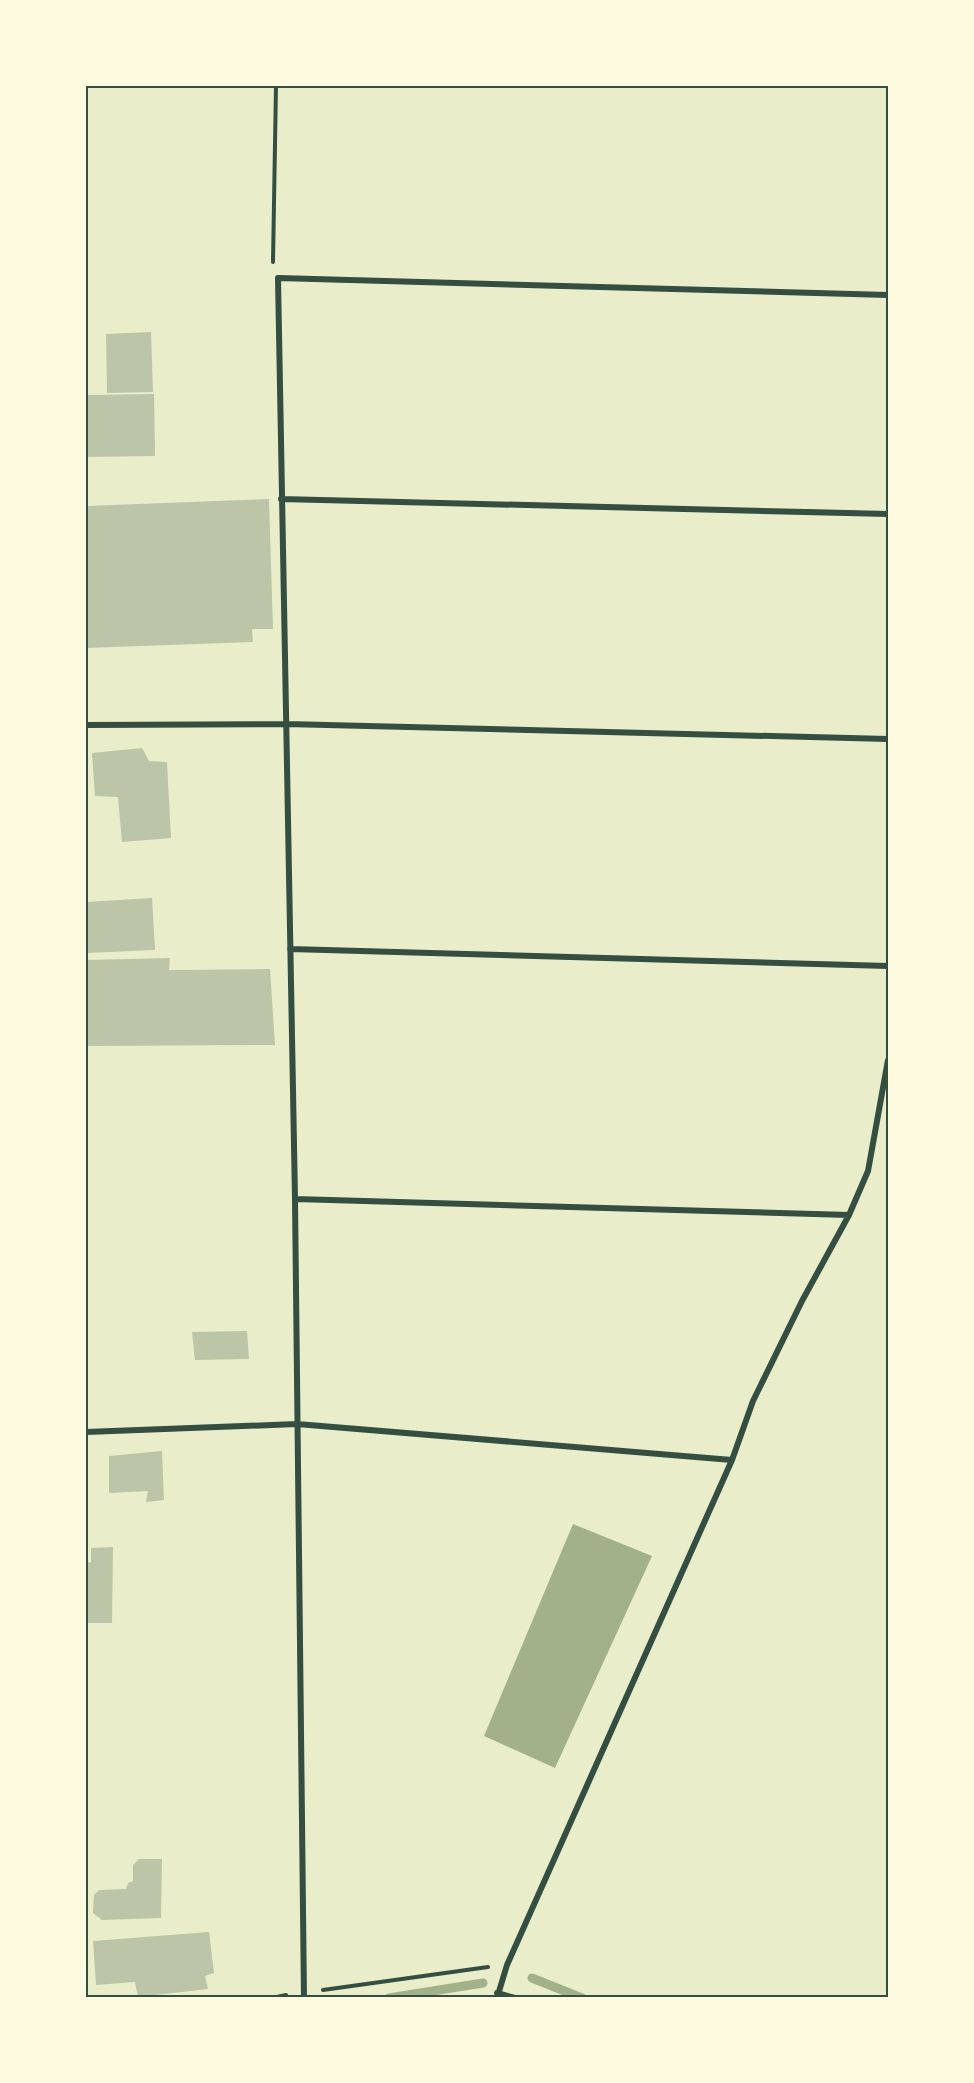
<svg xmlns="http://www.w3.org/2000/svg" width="974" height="2083" viewBox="0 0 974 2083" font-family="Manrope,sans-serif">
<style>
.water{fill:#a3b18a}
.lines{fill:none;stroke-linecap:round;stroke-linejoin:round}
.stream{stroke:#a3b18a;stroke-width:9}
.building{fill:#bcc5a7}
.path{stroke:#344e41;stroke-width:4}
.minor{stroke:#344e41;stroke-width:6}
.neatline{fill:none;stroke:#344e41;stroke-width:2}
</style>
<rect width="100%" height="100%" fill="#e9edc9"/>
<!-- water -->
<path class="water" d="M573 1524 652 1556 555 1768 484 1736Z"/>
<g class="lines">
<!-- stream -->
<path class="stream" d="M532 1978 582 1998
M389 1998 483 1983"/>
</g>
<!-- building -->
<path class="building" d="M151 332 153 392 107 393 106 334Z
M154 394 155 456 86 457V395Z
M269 499 273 629H252L253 642 86 648V506Z
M142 748 149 761 167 762 171 838 122 842 118 797 95 796 92 753Z
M152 898 155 950 87 953 86 902Z
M170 958 169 970 270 969 275 1045 87 1046 86 960Z
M247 1331 249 1359 195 1360 192 1332Z
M162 1451 164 1500 146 1502 148 1491 109 1493V1456Z
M113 1547 112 1623H86V1563L91 1562V1548Z
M139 1859H162L161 1918 102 1920 93 1913 94 1895 99 1890 126 1889 128 1883 133 1881V1865Z
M209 1932 214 1973 205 1976 208 1989 138 1997 135 1982 96 1985 93 1941Z"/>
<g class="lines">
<!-- path -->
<path class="path" d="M273 262 276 86
M323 1990 488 1967
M272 1998 286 1995"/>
<!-- minor -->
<path class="minor" d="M281 499 888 514
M86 725 286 724 888 739
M290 949 888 966
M295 1199 849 1215
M86 1432 297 1424 732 1460
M497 1993 515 1998
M304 1998 295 1199 278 278 888 295
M497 1998 507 1965 732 1460 753 1401 802 1301 849 1215 868 1171 888 1060"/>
</g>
<!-- border -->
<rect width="974" height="2083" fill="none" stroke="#fefae0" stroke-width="174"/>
<rect x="87" y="87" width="800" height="1909" class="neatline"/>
</svg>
